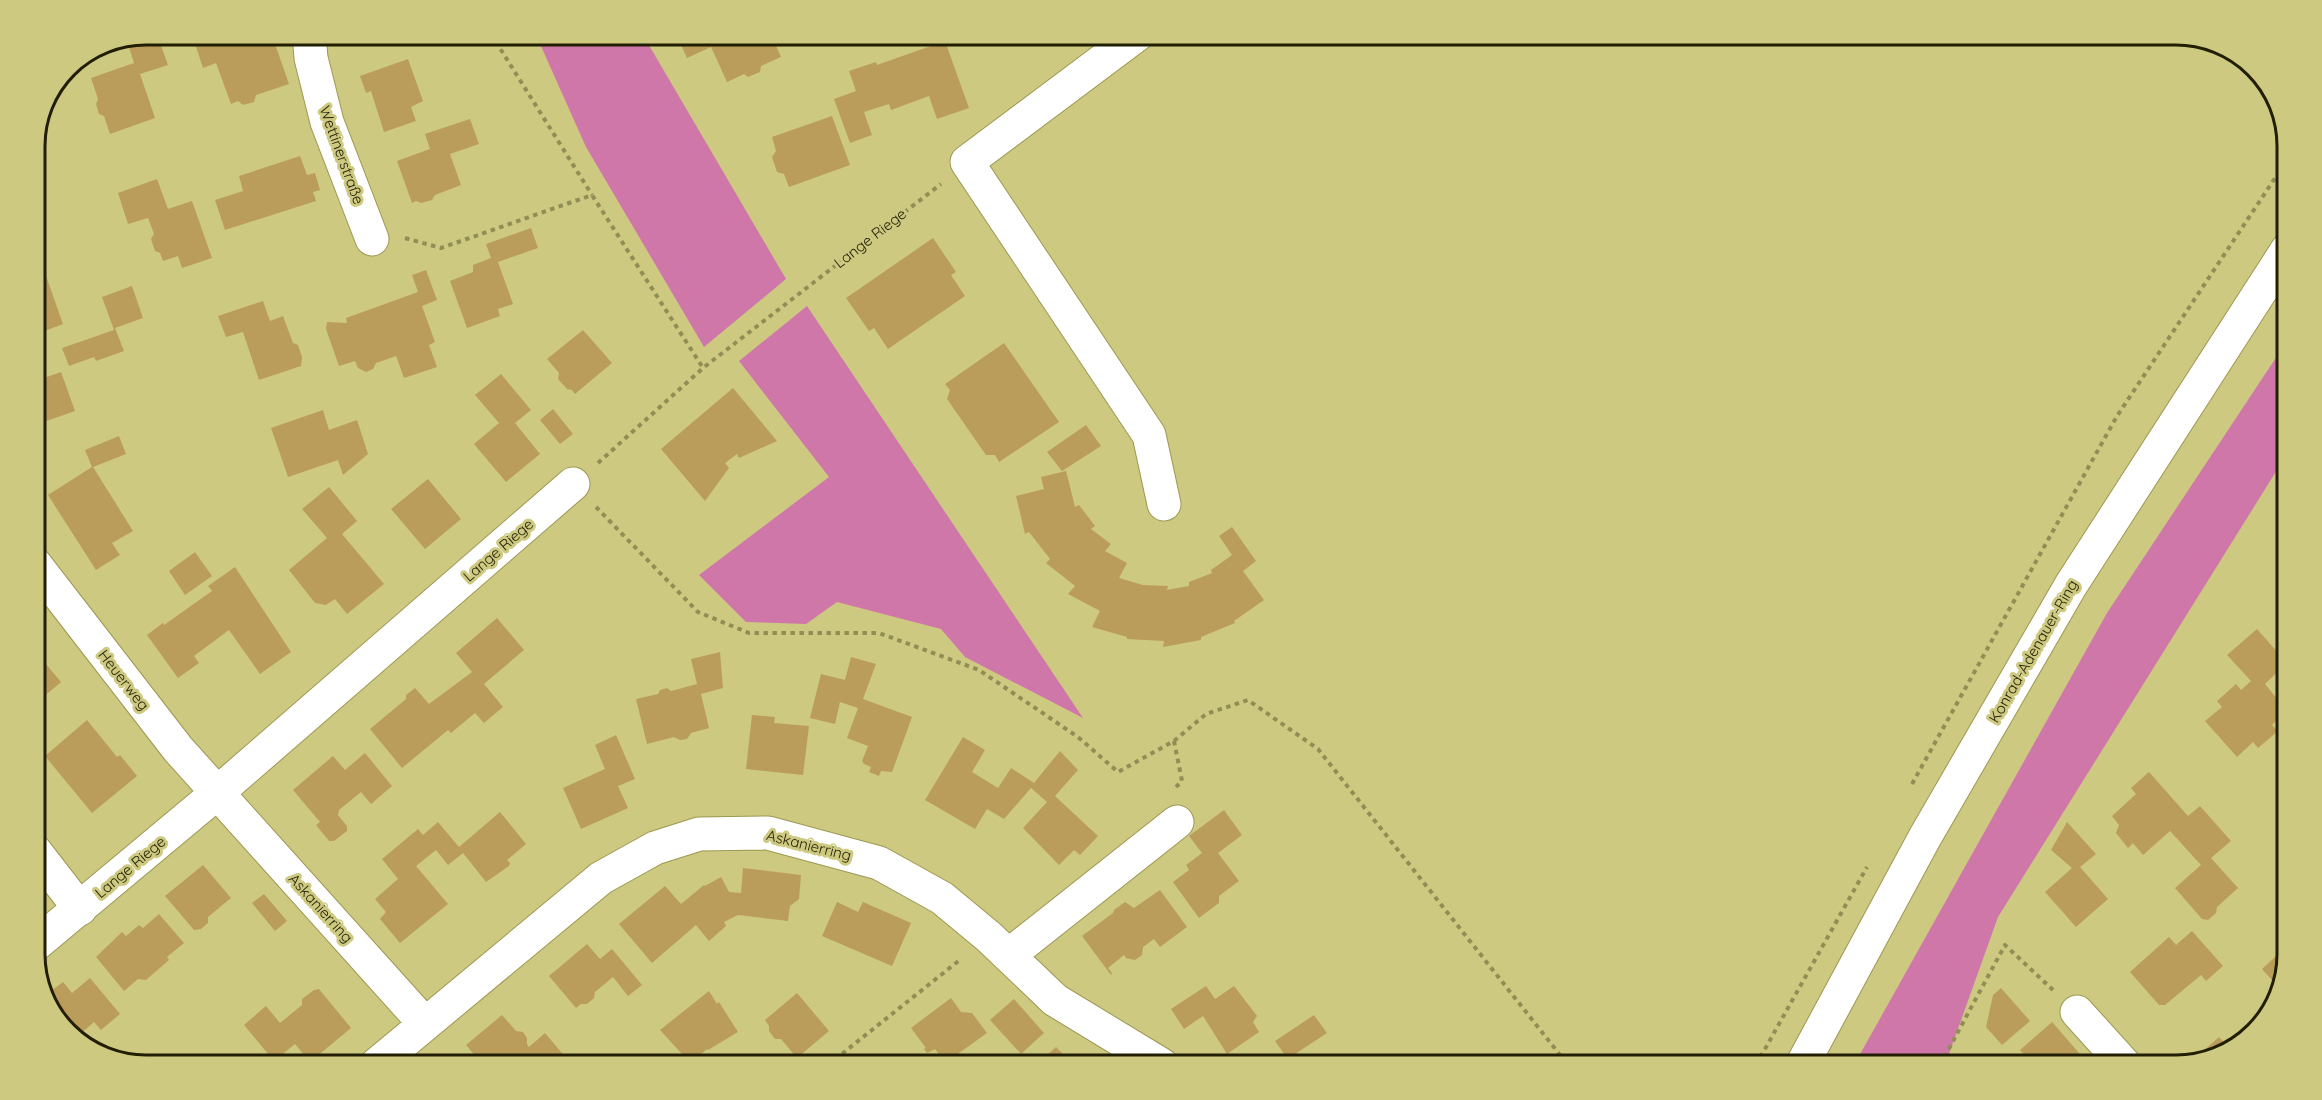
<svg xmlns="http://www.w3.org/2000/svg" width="2322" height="1100" viewBox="0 0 2322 1100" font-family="Quicksand,sans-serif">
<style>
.green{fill:#d077aa}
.building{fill:#bb9d5b}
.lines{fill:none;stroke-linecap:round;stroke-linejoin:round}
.minor-casing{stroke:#9d9852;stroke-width:35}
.secondary-casing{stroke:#9d9852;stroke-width:35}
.path{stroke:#918e55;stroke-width:4;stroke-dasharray:4.5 4.5;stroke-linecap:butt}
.minor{stroke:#fff;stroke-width:33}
.secondary{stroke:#fff;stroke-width:33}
.labels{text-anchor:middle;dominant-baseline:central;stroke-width:6;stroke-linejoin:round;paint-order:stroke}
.street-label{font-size:15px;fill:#211e02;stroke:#cdc981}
.rim{fill:none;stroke:#211e02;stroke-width:3}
</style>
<rect width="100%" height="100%" fill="#cdc981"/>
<!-- green -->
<path class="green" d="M536 35H643L786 279 704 347 586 147Z
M807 306 1083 718 965 657 941 629 837 602 806 624 746 622 699 575 829 477 739 361Z
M2287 341V454L1998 917 1945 1065H1854L2107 613Z"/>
<!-- building -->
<path class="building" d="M146 34H157L168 65 140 74 155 118 110 134 104 116 99 114 96 104 98 99 91 78 134 63 126 38Z
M192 34H278V36L273 38 289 84 256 95 254 102 243 105 238 101 231 104 216 63 203 68Z
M676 34H771L781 57 761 66 760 72 748 77 744 74 727 82 711 47 687 58Z
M945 41 969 108 937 119 929 96 891 110 889 104 864 112 872 135 850 143 834 99 856 91 849 71 876 62 877 65Z
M408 59 423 101 411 107 416 121 384 132 371 91 366 93 360 76Z
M832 116 850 165 789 187 784 174 777 172 772 157 776 151 772 137Z
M470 119 479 144 450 154 461 185 435 195 432 200 421 203 416 201 412 203 397 161 430 149 425 134Z
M300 156 307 175 315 173 320 190 313 192 316 201 225 230 215 200 243 191 239 176Z
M157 179 168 209 192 201 212 258 182 268 178 256 163 261 160 253 155 251 151 239 154 234 148 218 128 224 118 193Z
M531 228 538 248 498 262 513 304 498 309 500 316 467 328 450 281 473 272V265L491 258 486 244Z
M933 238 956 272 951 275 965 296 888 349 874 328 869 331 846 298Z
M426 270 437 300 422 306 435 342 429 345 437 367 404 378 396 356 376 363 373 369 366 372 358 368 355 361 339 366 326 329 327 322 347 323 346 318 418 292 412 275Z
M45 273 63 324 42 332 40 328 35 330V276Z
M132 286 143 318 115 328 124 351 96 361 94 357 69 366 62 348 114 330 102 297Z
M263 301 270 321 283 316 293 343 298 345 302 357 301 366 259 380 243 332 226 337 218 316Z
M583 330 612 363 575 394 572 390 567 389 558 379 559 373 547 359Z
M1004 343 1059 422 999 462 995 455H986L947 399 950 390 945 384Z
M61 372 75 411 35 425V381Z
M501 374 531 410 515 423 540 454 506 482 474 444 499 423 475 395Z
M733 388 777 441 739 458 737 454 725 463 729 468 705 501 661 449Z
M553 409 573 434 560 444 540 420Z
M323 410 329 430 357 420 368 454 343 475 338 460 288 477 271 428Z
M1086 425 1101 446 1062 471 1047 452Z
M119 436 126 454 93 467 133 531 112 543 120 555 96 570 48 495 92 467 85 450Z
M1066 471 1075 507 1079 505 1095 526 1091 529 1111 544 1105 551 1127 563 1119 578 1143 585 1168 586 1167 590 1189 586V582L1212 573 1211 570 1232 555 1219 536 1232 527 1256 561 1243 571 1264 600 1234 621 1235 623 1201 637V640L1163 647 1164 641 1127 639V637L1092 627 1100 611 1068 594 1075 586 1046 563 1050 559 1029 532 1025 534 1016 496 1044 489 1041 477Z
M428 479 461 519 425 549 391 509Z
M329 487 357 521 342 534 384 584 347 614 335 599 326 605 315 603 289 570 327 538 302 509Z
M195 552 212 576 185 595 169 571Z
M235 567 291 652 260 674 229 630 194 656 199 663 178 678 147 635 163 623 164 625 212 591 208 586Z
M497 618 524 650 484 684 503 707 484 723 475 713 451 733 448 730 402 768 370 729 406 699V695L415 688 429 704 472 672 456 653Z
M2257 629 2287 663 2265 684 2287 711 2272 725 2278 731 2258 748 2253 742 2237 757 2205 721 2222 707 2217 701 2236 684 2241 690 2251 681 2227 655Z
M35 651 61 682 35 704Z
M720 652 723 688 701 694 709 728 691 733 687 739 680 740 674 737 647 744 636 699 658 694 660 690 667 688 671 691 697 684 691 659Z
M851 657 876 664 863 699 912 717 892 772 881 771 879 776 869 772 871 767 864 764 862 761 868 746 847 738 858 708 840 702 835 724 810 718 821 674 845 680Z
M752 715 775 717 774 723 809 726 803 775 746 769Z
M87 720 117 757 120 755 137 776 92 813 45 756Z
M35 735 45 747 35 755Z
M616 735 635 779 618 786 628 808 581 829 563 788 605 769 595 745Z
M963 737 985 750 972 772 998 788 1011 768 1034 783 1060 751 1078 770 1055 796 1098 836 1080 855 1074 850 1059 865 1023 828 1047 802 1031 788 1004 819 987 809 975 829 925 800Z
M365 753 392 786 371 804 361 792 339 810 338 815 347 826V831L334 841H329L316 825 320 822 293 790 333 756 345 770Z
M2149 772 2188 816 2200 806 2231 841 2211 858 2238 888 2217 907 2216 913 2208 920 2202 919 2175 888 2201 865 2170 831 2143 855 2133 843 2128 848 2116 833 2119 825 2112 816 2136 794 2131 788Z
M1224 810 1242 835 1218 853 1239 881 1219 896V903L1199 918 1173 882 1189 870 1186 865 1202 853 1189 836Z
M500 812 526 844 507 860 510 863 509 866 486 882 463 853 448 865 436 850 416 866 448 904 400 943 380 919 386 912 375 899 398 879 382 859 418 829 423 835 438 822 459 847Z
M2067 822 2096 854 2080 867 2108 899 2076 927 2045 892 2072 868 2051 850Z
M203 865 231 898 208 917V923L201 929 194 930 165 896Z
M743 868 801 875 799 899 790 906 788 921 738 915 724 922 726 926 709 941 696 925 652 963 619 924 665 886 681 904 704 885 705 886 721 877 729 892 741 893Z
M1160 890 1187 927 1160 947 1154 939 1143 947 1142 955 1135 960 1126 958 1124 955 1108 968 1112 973 1111 975 1082 936 1113 913 1114 910 1125 902 1134 908Z
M264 894 287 921 275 931 252 903Z
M837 902 858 912 863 902 911 923 892 966 822 936Z
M159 914 184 943 167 957 169 960 146 980 138 979 124 991 96 957 122 932 126 936 139 925 143 928Z
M2192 931 2223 966 2206 981 2201 975 2165 1005H2159L2130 972 2169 937 2176 945Z
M587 944 600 959 612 949 642 985 628 996 613 977 595 992 594 998 587 1004H581L576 1008 549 976Z
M2287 946 2288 954 2280 989 2262 969Z
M90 978 120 1014 101 1030 94 1022 77 1037 57 1022 47 994 63 982 72 993Z
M1206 986 1215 999 1234 986 1257 1016 1253 1022 1259 1032 1227 1054 1203 1016 1184 1029 1171 1009Z
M2001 988 2030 1021 2002 1045 1986 1027 1993 995Z
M319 989 351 1028 310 1062 295 1044 274 1061 244 1025 266 1006 280 1023 302 1005V999L314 990Z
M709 991 717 1004 719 1002 738 1032 708 1050 707 1049 691 1063 693 1065H669L682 1054 660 1030Z
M797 993 829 1031 797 1058 781 1039H775L769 1031V1026L765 1020Z
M951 998 961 1012 972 1013 987 1033 945 1063 935 1049 927 1053 924 1049 926 1048 911 1028Z
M1014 999 1044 1033 1021 1054 990 1020Z
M502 1015 516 1031 523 1032 527 1038V1044L529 1047 545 1033 572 1065H542L534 1055 522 1065H483L466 1045Z
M1314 1015 1327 1033 1292 1056 1298 1065H1275L1287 1058 1275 1041Z
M2052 1022 2086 1061 2081 1065H2033L2020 1050Z
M2219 1037 2230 1049 2192 1061Z
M1056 1047 1074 1065H1036Z
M248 1056 256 1065H230L239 1058 245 1059Z"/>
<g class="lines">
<!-- minor casing -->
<g class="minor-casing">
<path id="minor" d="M309 34 311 58 327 122 372 239
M1138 34 967 162 1149 435 1164 504
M35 564 178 749 425 1024
M35 851 80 909
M35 945 217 793 573 484
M1009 955 1177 822
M2077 1012 2125 1065
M376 1065 601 878 655 848 699 834 768 833 879 863 942 898 989 937 1055 1000 1162 1065"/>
</g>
<!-- secondary casing -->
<g class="secondary-casing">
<path id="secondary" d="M1802 1065 1925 837 2071 585 2287 250"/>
</g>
<!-- path -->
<path class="path" d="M491 34 592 195
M405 238 441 248 592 195 703 368
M598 463 703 368 941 184
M596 507 698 612 749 633H879L979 670 1078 737 1118 772 1174 741 1206 714 1248 700 1318 749 1568 1065
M1174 741 1182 781 1176 787
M1912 784 2117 416 2287 160
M828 1065 961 959
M1756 1065 1867 867
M1940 1065 2005 945 2053 990"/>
<!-- minor -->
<use href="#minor" class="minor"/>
<!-- secondary -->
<use href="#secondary" class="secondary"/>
</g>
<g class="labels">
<!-- street labels -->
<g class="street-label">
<text transform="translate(342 155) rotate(70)">Wettinerstraße</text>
<text transform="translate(870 238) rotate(-38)">Lange Riege</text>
<text transform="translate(498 550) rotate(-41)">Lange Riege</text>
<text transform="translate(2033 651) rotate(-60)">Konrad-Adenauer-Ring</text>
<text transform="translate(124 680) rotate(52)">Heuerweg</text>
<text transform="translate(809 845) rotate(14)">Askanierring</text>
<text transform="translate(130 867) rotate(-40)">Lange Riege</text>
<text transform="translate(321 908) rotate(48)">Askanierring</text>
</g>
</g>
<!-- crop -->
<path d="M0 0H2322V1100H0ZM146 45H2176A101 101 0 0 1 2277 146V954A101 101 0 0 1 2176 1055H146A101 101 0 0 1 45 954V146A101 101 0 0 1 146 45Z" fill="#cdc981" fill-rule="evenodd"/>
<path class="rim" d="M146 45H2176A101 101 0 0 1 2277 146V954A101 101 0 0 1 2176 1055H146A101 101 0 0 1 45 954V146A101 101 0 0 1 146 45Z"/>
</svg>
